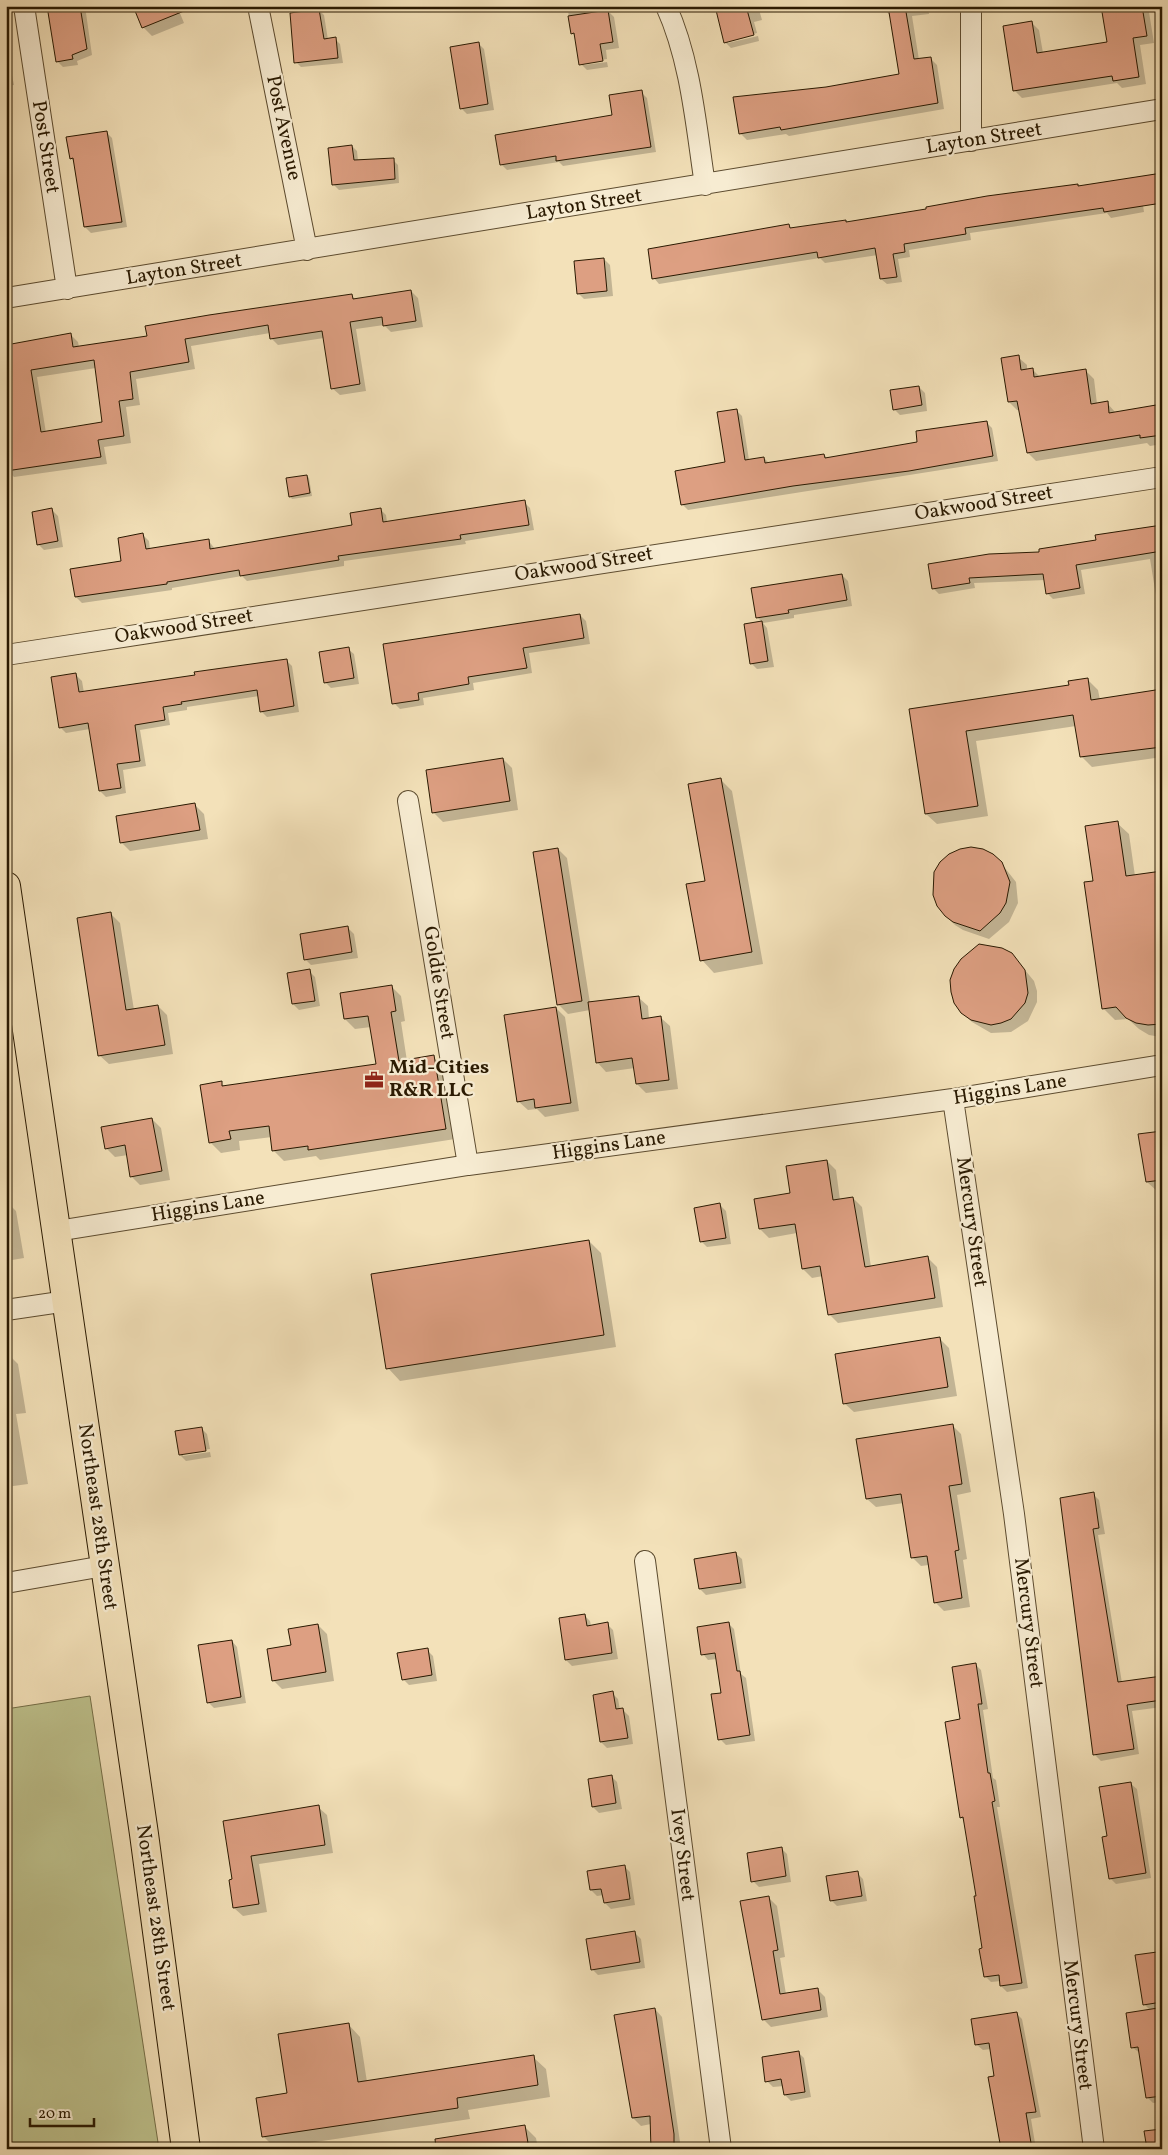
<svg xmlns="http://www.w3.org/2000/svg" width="1168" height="2155" viewBox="0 0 1168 2155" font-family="Vollkorn,serif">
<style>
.green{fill:#bec28d;stroke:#746e47}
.shadow{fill:#0003;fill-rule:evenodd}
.building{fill:#dd9f82;stroke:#291901;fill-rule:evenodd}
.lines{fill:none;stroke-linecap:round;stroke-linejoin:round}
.minor-casing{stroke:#5c4b2f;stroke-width:22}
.primary-casing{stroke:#291901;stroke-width:30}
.minor{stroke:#f7ecd2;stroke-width:20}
.primary{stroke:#f3e1b9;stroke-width:28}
.labels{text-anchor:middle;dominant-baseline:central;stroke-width:4.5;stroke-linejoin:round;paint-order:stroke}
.street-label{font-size:20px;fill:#291901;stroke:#f7ecd2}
.poi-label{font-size:20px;font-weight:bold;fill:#291901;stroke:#f7ecd2;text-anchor:start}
</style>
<rect width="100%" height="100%" fill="#f3e1b9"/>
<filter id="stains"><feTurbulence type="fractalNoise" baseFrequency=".004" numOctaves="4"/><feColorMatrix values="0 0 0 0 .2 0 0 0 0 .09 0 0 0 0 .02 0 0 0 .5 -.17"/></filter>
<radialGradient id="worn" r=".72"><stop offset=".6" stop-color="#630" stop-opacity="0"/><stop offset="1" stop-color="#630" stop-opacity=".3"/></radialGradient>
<!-- green -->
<path class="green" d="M90 1696 159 2149H6V1709Z"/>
<!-- shadow -->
<path class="shadow" d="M48 6H85L92 55 77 61 78 65 63 67 57 61Z
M177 6 184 23 152 36 143 27Z
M567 6H607L608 11 614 17 619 48 606 50 607 59 584 63V65L607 62 608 67 587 70 581 64 576 37 572 33Z
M716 6H758L762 20 754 22 757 33 728 41V43L758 36 759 41 731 48 725 42Z
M886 6H928L929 14 912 16 919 60 930 58 937 65 944 109 789 136 786 134 747 140 740 133 827 88 900 75 891 17 887 12Z
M1103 6H1148L1154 43 1140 45 1146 84 1122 88 1117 83 1022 98 1014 90 1032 23 1039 30 1043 53 1108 43Z
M319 10 324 15 328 40 335 39 340 44 343 63 301 67 296 62Z
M478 43 484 49 494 110 467 114 461 108Z
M6 46 14 85 6 86Z
M641 92 647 98 656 152 563 166 559 162 507 170 501 164 614 116Z
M106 132 112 138 127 227 91 233 85 227 75 163 71 158Z
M352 146 357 151 358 161 393 160 398 165 399 183 339 190 334 185 330 149Z
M1162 174V204L1143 205 1144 212 1111 218 1107 213 970 233 971 240 909 250 910 257 898 259 902 282 887 284 881 279 878 255 825 263 820 258 659 284 654 278 789 226 792 229 846 221 848 223 1078 185 1080 187Z
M604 259 610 265 613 296 584 299 578 293Z
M411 291 418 298 423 327 391 332 384 325 356 329 366 391 340 395 332 388 324 338 278 345 271 338 270 333 191 346 195 369 136 379 140 405 126 407 131 443 104 447 107 464 14 477 7 470 6 346 71 335 78 342 79 347 148 337 351 295 356 300ZM96 368 104 423 46 433 37 377Z
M1018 357 1027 365V370L1032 369 1040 377 1085 370 1094 379 1097 404 1107 403 1116 413 1162 405V444L1150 446 1147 443 1036 461 1028 453 1020 410H1017L1009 402 1002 359Z
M919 387 925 393 927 411 900 415 894 409Z
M736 410 742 416 749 460 764 458 770 464 824 455 827 458 905 446 987 423 992 428 998 461 688 510 682 504 726 463Z
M307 476 309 478 312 496 292 499 290 496Z
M524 502 530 508 534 530 465 541 466 544 344 561V566L247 581 242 576 172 588V590L82 603 76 597 123 562 143 535 149 541 150 550 208 540 215 549 354 526 380 509 386 515 387 522Z
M52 510 58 516 63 547 44 550 38 544Z
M1162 526V612L1158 608 1150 559 1081 570 1085 594 1053 599 1047 593 1045 580 974 583 975 588 939 594 933 588 1041 553Z
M842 575 848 581 852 606 794 615V618L763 623 767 628 774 667 757 669 751 663 762 622 757 617Z
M580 615 586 621 590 644 529 653 532 673 473 683 474 690 423 698 424 705 400 709 394 703Z
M348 649 354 654 359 684 331 688 325 682Z
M286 660 292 666 299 712 267 717 261 711 259 696 187 707V710L168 713 170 725 140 730 146 766 123 770 126 793 106 797 100 791 90 729 66 733 60 727 76 675 82 681 84 693Z
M1087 679 1098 690 1100 700 1162 690V757L1092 767 1081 756 1076 726 976 741 988 816 937 824 926 814 910 710 1070 686Z
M503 759 512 768 518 810 443 822 434 813Z
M720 779 732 791 763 964 714 973 702 960 707 882Z
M195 805 204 814 208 839 130 851 121 842Z
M1117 823 1129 834 1135 876 1162 872 1161 1037 1149 1035 1139 1029 1128 1019 1115 1020 1104 1009 1095 882Z
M558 849 567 858 590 1003 638 997 648 1006 649 1019 660 1017 670 1026 678 1089 646 1093 637 1084 635 1068 606 1072 597 1062 590 1010 568 1014 558 1004Z
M1001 863 1016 882 1018 903 1009 922 989 939 963 930 955 925 945 915 934 895 933 884 936 873Z
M111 914 120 923 134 1010 158 1006 167 1015 173 1054 109 1064 99 1055Z
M348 928 354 934 358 958 311 965 305 959Z
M1020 964 1034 981 1037 991V1002L1028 1021 1011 1032 991 1033 972 1022 962 1012Z
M309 971 315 977 320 1006 299 1010 293 1004Z
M391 986 401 996 405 1021 401 1022 407 1061 433 1057 444 1067 455 1139 320 1160 316 1156 284 1161 274 1151 272 1137 239 1141 240 1150 221 1153 210 1142 221 1083 225 1087 377 1065 371 1027 355 1029 345 1019Z
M556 1008 565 1017 579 1111 545 1117 537 1109 528 1110 518 1101Z
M152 1119 161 1128 170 1180 140 1185 131 1176 128 1155 115 1157 106 1148Z
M1162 1132V1190L1157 1191 1147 1182Z
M827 1161 836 1170 840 1200 853 1198 862 1207 871 1267 928 1258 937 1267 943 1307 838 1323 829 1314 823 1276 812 1278 803 1269 797 1233 769 1238 760 1229 791 1194Z
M6 1201 16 1211 24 1258 6 1261Z
M720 1205 726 1211 731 1244 707 1247 701 1241Z
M589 1241 601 1253 616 1347 400 1381 388 1368Z
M940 1339 949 1348 957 1396 854 1412 844 1403Z
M6 1352 18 1364 26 1413 16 1414 28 1484 6 1487Z
M952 1425 961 1434 971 1492 957 1495 967 1559 963 1560 970 1607 944 1611 935 1602 929 1565 921 1566 912 1557 904 1503 876 1507 867 1499Z
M201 1428 207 1434 210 1449 183 1453V1456L210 1452 211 1457 186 1461 180 1455Z
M1093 1494 1099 1500 1105 1534 1098 1535 1122 1683 1162 1677V1707L1132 1711 1139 1754 1101 1761 1095 1755 1062 1499Z
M736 1554 742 1559 746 1588 706 1595 700 1589Z
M584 1615 590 1621 591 1626 607 1624 613 1630 618 1659 572 1666 566 1660 560 1619Z
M728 1623 734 1629 741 1674 746 1678 755 1741 726 1745 720 1739 722 1694 717 1659 708 1660 703 1654Z
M318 1625 327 1634 334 1681 282 1689 273 1680 292 1646Z
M232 1641 237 1647 246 1703 214 1708 208 1702Z
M427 1650 433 1656 437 1681 409 1685 403 1679Z
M975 1664 981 1670 988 1709 983 1710 993 1778 996 1780 1000 1807H997L1028 1988 1007 1992 1001 1986V1981L991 1982 985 1976 977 1897 965 1822 961 1817V1720Z
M6 1691 11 1720H6Z
M612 1693 618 1699 620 1710H623L629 1716 633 1744 607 1748 601 1742 594 1696Z
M611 1776 617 1782 622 1809 599 1813 593 1807Z
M1131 1784 1137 1789 1151 1878 1116 1884 1110 1878 1108 1837Z
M318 1807 327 1815 333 1853 259 1864 267 1912 243 1916 234 1908V1880L224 1822Z
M781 1848 787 1854 791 1882 759 1887 753 1881Z
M624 1866 630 1872 635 1905 611 1909 605 1903 604 1895 597 1896 591 1890Z
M857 1873 863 1879 867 1901 837 1906 831 1900Z
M769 1898 777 1906 785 1957 780 1958 786 1994 817 1989 825 1997 828 2017 771 2027 763 2019Z
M635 1933 641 1939 645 1968 598 1975 592 1969Z
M1157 1953 1162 1958V2008L1157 2009 1162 2013V2102L1153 2103 1148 2098 1140 2053 1133 2048 1150 2010 1144 2004Z
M655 2009 662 2017 681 2149H652L651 2124 641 2126 633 2118Z
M1016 2013 1022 2019 1041 2117 1031 2119 1036 2149H1002L991 2049 983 2050 977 2045Z
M348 2024 360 2037 367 2082 533 2057 546 2069 550 2097 468 2110 470 2119 275 2148 263 2136 288 2094Z
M798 2052 804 2058 811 2097 791 2101 785 2095 784 2086 773 2087 767 2081Z
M524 2126 536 2138 538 2149H464Z"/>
<!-- building -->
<path class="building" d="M47 6H80L87 49 72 55 73 59 56 62Z
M133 6H193L194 7 142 28Z
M715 6H746L754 35 724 43Z
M888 6H905L914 59 931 57 938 103 781 130 780 127 739 134 733 97 826 87 899 74Z
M1101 6H1142L1147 36 1133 38 1139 77 1113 81 1112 76 1013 91 1003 26 1032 21 1037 53 1107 42Z
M319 9 324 39 336 37 338 58 294 63 290 13Z
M608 10 613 42 600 44 603 61 579 65 574 33 571 34 568 16Z
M479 42 488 104 460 109 450 47Z
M642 90 651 147 556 161V156L500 165 495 135 612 115 609 95Z
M107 131 122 222 84 227 73 158 70 159 66 137Z
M352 145 354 160 394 158 395 179 332 185 328 148Z
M1162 173V203L1104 212 1103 208 965 228 966 234 904 244 905 252 893 254 897 277 880 279 875 248 818 258 817 252 652 279 648 249 789 224 790 228 846 220V222L926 209V207L987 196 1078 184V186Z
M604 258 607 291 577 294 574 261Z
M411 290 416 321 383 326 382 317 350 322 360 384 331 389 322 331 270 339 268 325 185 339 189 362 130 372 133 399 119 401 124 436 98 440 101 457 6 471V345L71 333 73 347 147 336 145 326 209 315 352 294 353 299ZM94 360 102 422 41 432 31 370Z
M1019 355 1021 370 1033 368 1034 377 1086 369 1091 404 1108 401 1109 413 1162 404V435L1140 438V435L1027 453 1017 401 1008 402 1001 358Z
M919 386 922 405 893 410 890 390Z
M737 409 745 460 764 457 765 463 824 454 825 458 917 442 916 431 987 421 993 456 909 471 793 486 681 505 675 471 725 462 717 412Z
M307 475 310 493 289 497 286 478Z
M525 500 529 525 460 535 461 539 338 556 339 560 240 576 239 570 167 582V584L75 597 70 569 121 561 118 538 143 533 146 549 209 539 210 549 352 525 350 513 381 508 383 522Z
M52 508 58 541 37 545 32 512Z
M1162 525V551L1076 565 1080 588 1046 594 1043 574 969 578 970 583 932 589 928 564 989 554 1039 552V549L1096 540 1095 535Z
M842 574 847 600 788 610 789 613 756 618 751 588Z
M580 614 584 638 523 648 527 668 468 677 469 684 418 693 419 700 392 704 383 644Z
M762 621 768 661 750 664 744 624Z
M349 647 354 678 324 683 319 652Z
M287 659 294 706 260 712 257 690 181 702 182 704 163 707 165 720 135 725 140 761 117 764 121 788 99 791 88 723 59 728 51 677 76 673 79 692 195 675 194 672Z
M1088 678 1091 700 1162 689V747L1080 757 1073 715 966 731 978 806 925 814 909 709 1069 685 1068 681Z
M503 758 510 801 432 813 426 770Z
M721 778 752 952 700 961 686 884 705 881 688 784Z
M195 803 200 830 120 843 116 816Z
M1118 821 1126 876 1162 871V1024L1148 1025 1136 1023 1126 1018 1116 1007 1102 1009 1084 882 1093 881 1085 826Z
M971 847 983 849 993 854 1002 862 1010 882 1006 903 1000 913 980 931 953 922 945 916 937 906 933 895 934 872 940 862 949 854 960 849Z
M558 848 582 1001 557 1005 533 852Z
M111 912 126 1010 158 1005 165 1045 98 1056 77 918Z
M348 926 352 952 304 960 300 934Z
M979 944 1002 948 1012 953 1025 970 1028 993 1025 1003 1011 1019 1001 1023 991 1025 971 1020 961 1013 954 1003 951 992 950 980 954 969 961 959Z
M310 969 315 1001 292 1004 287 973Z
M392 985 396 1011 391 1012 399 1061 434 1055 446 1129 308 1150V1146L272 1151 269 1126 229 1131 231 1139 209 1143 200 1085 222 1081V1086L376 1064 368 1016 344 1019 340 993Z
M639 996 642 1019 661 1016 669 1080 636 1084 632 1058 596 1063 588 1002Z
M556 1007 571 1103 535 1108 534 1099 517 1102 504 1015Z
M152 1118 162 1171 130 1177 125 1145 105 1149 101 1127Z
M1162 1131V1180L1146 1182 1138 1134Z
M827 1160 833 1200 853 1197 865 1267 928 1256 935 1298 828 1315 820 1266 802 1269 795 1224 759 1229 754 1199 790 1193 786 1166Z
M720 1203 726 1238 700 1242 694 1208Z
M589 1240 604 1335 386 1369 371 1274Z
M940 1337 948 1387 843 1404 835 1354Z
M953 1424 962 1484 949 1486 959 1550 955 1551 962 1598 934 1603 927 1556 911 1558 901 1494 866 1499 856 1439Z
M202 1427 206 1451 179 1455 175 1431Z
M1094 1492 1099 1528 1093 1529 1118 1682 1162 1676V1700L1127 1705 1134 1749 1093 1755 1060 1498Z
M736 1552 741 1583 699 1589 694 1559Z
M585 1614 587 1626 608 1622 612 1653 565 1660 559 1618Z
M729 1622 737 1671H740L750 1735 718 1740 711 1694 721 1693 715 1653 701 1655 697 1627Z
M318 1624 326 1672 272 1681 267 1649 291 1645 288 1629Z
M232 1640 241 1697 207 1703 198 1645Z
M428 1648 432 1675 402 1680 397 1653Z
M976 1663 982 1704H978L988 1773H990L995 1801 992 1802 1022 1983 1000 1986 999 1975 984 1977 979 1949 982 1948 974 1896H976L963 1817 960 1818 945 1722 960 1719 952 1667Z
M613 1691 616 1709 623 1708 628 1738 600 1742 593 1695Z
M612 1775 616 1803 592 1807 588 1779Z
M1131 1782 1146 1873 1109 1879 1102 1837 1107 1836 1099 1787Z
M319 1805 325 1845 251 1856 259 1904 233 1908 229 1880 232 1879 223 1821Z
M782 1847 786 1876 751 1882 747 1853Z
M625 1865 630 1899 604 1903 601 1889 590 1890 587 1871Z
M858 1871 862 1896 830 1901 826 1876Z
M769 1896 778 1950 773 1951 780 1994 818 1988 821 2010 762 2020 740 1901Z
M635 1931 640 1962 591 1970 586 1939Z
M1157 1952 1162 1980V2002L1143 2005 1135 1955Z
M655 2008 674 2134V2149H651L650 2116 632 2118 614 2015Z
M1158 2008 1162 2030V2096L1146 2098 1138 2047 1131 2048 1126 2013Z
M1017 2012 1036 2112 1026 2113 1032 2149H1001L988 2077 994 2076 989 2043 975 2045 971 2019Z
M349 2023 358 2082 534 2055 538 2085 457 2098 458 2108 262 2137 256 2098 287 2093 278 2034Z
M799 2051 805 2092 784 2095 781 2079 765 2082 762 2057Z
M525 2125 529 2149H436L435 2139Z
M1162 2129V2149H1147L1144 2131Z"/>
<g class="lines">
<!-- minor casing -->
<g class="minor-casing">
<path id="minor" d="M24 6 67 289
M258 6 307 250
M666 6C691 61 696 126 705 185
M971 141V6
M6 298 1162 109
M6 655 1162 477
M408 801 468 1165
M953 1099 1014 1514 1094 2149
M57 1231 468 1165 953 1099 1162 1065
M6 1310 67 1301
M645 1561 721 2149
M6 1583 104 1566"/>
</g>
<!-- primary casing -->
<g class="primary-casing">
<path id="primary" d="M6 886 144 1834 186 2149"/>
</g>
<!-- minor -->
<use href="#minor" class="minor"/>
<!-- primary -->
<use href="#primary" class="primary"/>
</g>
<!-- icons -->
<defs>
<g id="office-bare" transform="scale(1.5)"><path d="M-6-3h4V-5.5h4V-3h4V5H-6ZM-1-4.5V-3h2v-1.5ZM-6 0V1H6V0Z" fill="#8f2418" stroke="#f7ecd2" stroke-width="2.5" paint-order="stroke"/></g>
</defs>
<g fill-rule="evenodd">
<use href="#office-bare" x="374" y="1080"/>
</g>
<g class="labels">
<!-- street labels -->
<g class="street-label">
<text transform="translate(283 128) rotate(78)">Post Avenue</text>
<text transform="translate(984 139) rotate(-9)">Layton Street</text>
<text transform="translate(45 147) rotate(81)">Post Street</text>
<text transform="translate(584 205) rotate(-9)">Layton Street</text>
<text transform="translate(184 270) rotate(-9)">Layton Street</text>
<text transform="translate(984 504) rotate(-9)">Oakwood Street</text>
<text transform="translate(584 565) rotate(-9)">Oakwood Street</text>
<text transform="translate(184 627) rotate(-9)">Oakwood Street</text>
<text transform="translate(438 983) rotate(81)">Goldie Street</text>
<text transform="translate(1010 1090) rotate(-9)">Higgins Lane</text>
<text transform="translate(609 1146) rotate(-8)">Higgins Lane</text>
<text transform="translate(208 1207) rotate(-9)">Higgins Lane</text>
<text transform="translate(971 1222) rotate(82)">Mercury Street</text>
<text transform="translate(97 1517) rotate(82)">Northeast 28th Street</text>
<text transform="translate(1028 1623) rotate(83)">Mercury Street</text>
<text transform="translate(682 1855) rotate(83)">Ivey Street</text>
<text transform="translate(155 1918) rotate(82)">Northeast 28th Street</text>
<text transform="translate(1077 2025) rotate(83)">Mercury Street</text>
</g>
<!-- poi labels -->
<g class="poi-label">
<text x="389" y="1068">Mid-Cities<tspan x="389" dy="23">R&amp;R LLC</tspan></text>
</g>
</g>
<!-- margin -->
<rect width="1168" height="2155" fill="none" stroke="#f3e1b9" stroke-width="25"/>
<rect x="8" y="8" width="1153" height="2140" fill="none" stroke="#291901" stroke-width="2.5"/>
<rect x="12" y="12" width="1143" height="2130" fill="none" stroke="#291901"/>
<!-- scale -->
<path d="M30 2118v8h64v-8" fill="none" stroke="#291901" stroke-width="2.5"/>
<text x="38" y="2118" font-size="15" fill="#291901" stroke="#f7ecd2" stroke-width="4" paint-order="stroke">20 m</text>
<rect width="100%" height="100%" filter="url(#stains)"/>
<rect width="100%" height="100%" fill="url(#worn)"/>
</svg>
